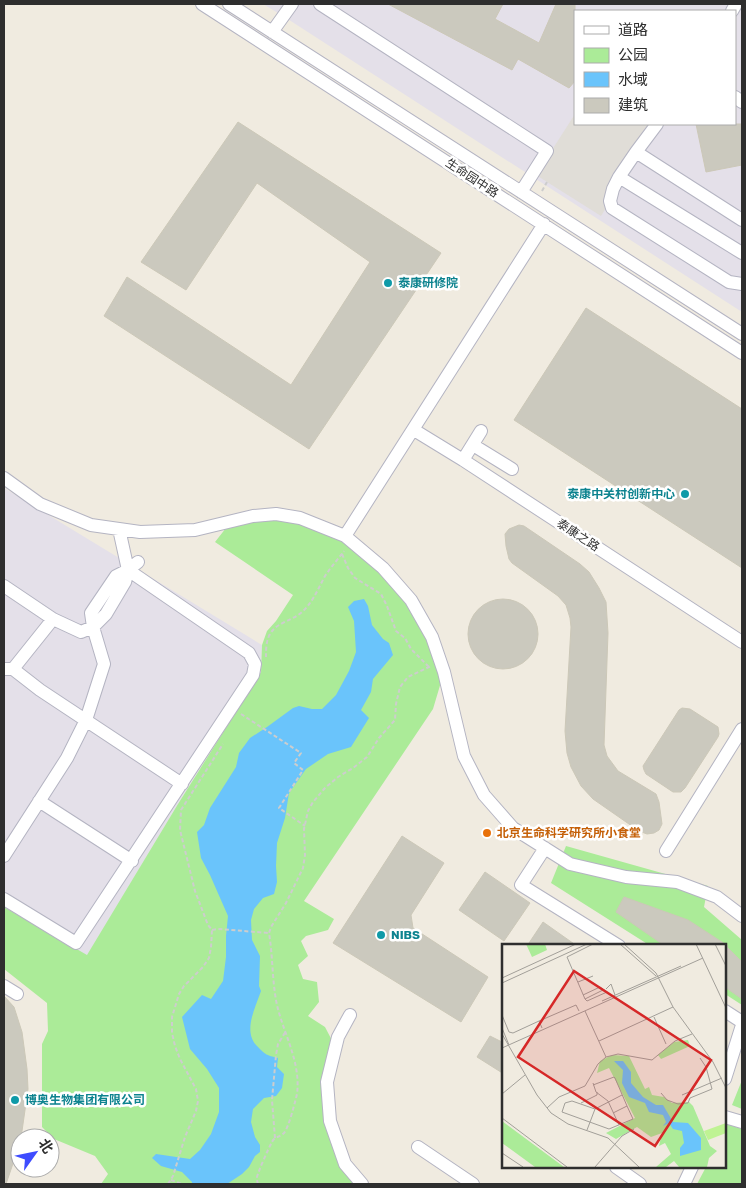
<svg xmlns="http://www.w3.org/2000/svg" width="746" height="1188" viewBox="0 0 746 1188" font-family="Rubik,'Noto Sans SC',sans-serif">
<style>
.industrial{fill:#e4e0e9;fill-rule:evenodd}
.green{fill:#abeb98}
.plaza{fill:#e0ddd7}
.water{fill:#6ac4fb}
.building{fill:#cbc9be;stroke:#ccc8b8}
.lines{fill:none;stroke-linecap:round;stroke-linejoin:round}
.minor-casing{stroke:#b4b4c2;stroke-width:14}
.path{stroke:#cdcdcd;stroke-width:2;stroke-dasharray:4 2.5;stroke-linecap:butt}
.minor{stroke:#fff;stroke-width:12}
.culture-dot{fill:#0f9aa8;stroke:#fff;stroke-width:2}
.food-dot{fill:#e8710a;stroke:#fff;stroke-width:2}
.labels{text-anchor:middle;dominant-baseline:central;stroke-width:5;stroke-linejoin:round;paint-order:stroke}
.street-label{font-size:12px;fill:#2e2e2e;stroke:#fff}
.culture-label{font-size:12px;font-weight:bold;fill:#0d838f;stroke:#fff;text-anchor:start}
.food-label{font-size:12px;font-weight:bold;fill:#c56008;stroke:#fff;text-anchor:start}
.inset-road{fill:none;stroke:#a29f99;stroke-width:1}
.view{fill:#d62828;fill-opacity:0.15;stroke:#d62828;stroke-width:2.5}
.inset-edge{fill:none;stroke:#2e2e2e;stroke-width:2.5}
</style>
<rect width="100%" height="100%" fill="#f0ebe0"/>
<!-- industrial -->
<path class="industrial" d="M263 4H742V312L283 16ZM575 11H735V124H575Z
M4 488 262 645 261 672 178 804 87 956 4 907Z"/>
<!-- green -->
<path class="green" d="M276 514 345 536 411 600 444 672 433 709 304 901 334 919 328 930 306 936 301 941 308 956 298 965 303 979 317 982 319 1002 308 1016 325 1027 336 1048 330 1121 362 1184H101L108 1174 95 1156 54 1139 42 1127V1044L48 1031 47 1003 4 969V907L87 955 178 804 261 672 262 645 267 631 276 621 293 595 215 542 226 528Z
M566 846 708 886 704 907 742 940V1005L725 994V946L649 945 551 883Z
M742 1080V1109L732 1105Z
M726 1124 742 1129V1184H697L706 1167H725V1127Z"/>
<!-- plaza -->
<path class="plaza" d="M575 114V124H657L601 216 536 175Z"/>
<!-- water -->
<path class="water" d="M364 599 368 606 372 625 383 639 389 643 393 655 373 679 371 692 361 710 369 718 351 747 328 754 306 769 289 793 285 818 277 843 276 866 277 882 274 894 263 898 254 909 251 920 252 940 260 956 259 986 261 991C255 1009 242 1032 258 1047 266 1055 266 1055 278 1058L277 1067 284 1074 282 1088 276 1096 264 1098 253 1109 251 1122 255 1137 260 1145V1152L255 1156 249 1167 242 1174 227 1184H192V1182L182 1172 161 1166 152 1158 156 1154 190 1159 200 1150 211 1134 219 1112V1088L207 1069 190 1049 182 1017 202 995 211 999 223 981 226 957V936L228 916 210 875 201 858 197 832 204 825 210 808 236 767 239 753 250 738 267 727 293 708 299 706 312 709H322L336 695 349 671 356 652 354 621 348 607 354 601Z"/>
<!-- building -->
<path class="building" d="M388 4H503L495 19 539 43 556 4H575V81L569 88 518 59 512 70Z
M238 122 441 253 309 449 104 316 127 277 291 385 370 262 257 183 186 290 141 262Z
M696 124H742V165L706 172Z
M586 308 742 409V568L514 420Z
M519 525 524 526 580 564 589 572 599 588 606 602 608 633 604 745 607 756 618 771 656 794 659 802 662 824 659 830 654 833 647 834 639 831 593 799 581 786 571 767 567 753 565 731 571 627 570 618 566 605 558 596 512 563 509 559 506 546 505 534 509 529Z
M468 634a35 35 0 1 1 70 0a35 35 0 1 1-70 0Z
M682 708 690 709 718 727 719 734 718 737 685 788 681 792H673L646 774 644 770 643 766 679 710Z
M402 836 444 863 411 915 413 928 488 977 461 1022 333 943Z
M485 872 530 903 504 941 459 910Z
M624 897 688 920 728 946H726L742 962V999L725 987V946H665L616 912Z
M543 922 577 946H527Z
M4 996 14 1007 22 1032 27 1069 28 1089 21 1138H20V1143L6 1184H4Z
M490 1036 504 1043V1074L477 1057Z"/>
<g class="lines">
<!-- minor casing -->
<g class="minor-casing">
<path id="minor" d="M202 4 742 353
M229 4 742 334
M320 4 547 151 521 192
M732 11 736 4
M272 32 292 4
M735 97 742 102
M657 124 636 152 619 177 613 189 610 201 612 208 729 282 742 284
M636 152 742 220
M619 177 742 253
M414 430 463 460 742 642
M473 445 512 469
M463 460 481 431
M4 478 40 504 91 525 140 532 195 530 253 516 276 514 300 518 345 536 383 568 411 600 432 637 444 672 464 756 484 795 513 828 570 864 626 877 677 882 717 897 742 916
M345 536 544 224
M4 586 53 619 81 632 93 627 106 614 125 582 128 570 119 529
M4 669H13L40 690 182 784
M13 669 53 619
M39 801 132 861
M545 848 521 885 619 946
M666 851 742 729
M4 856 67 758 86 720 104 664 93 627 91 613 116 576 128 570 138 562
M4 899 76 943 253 675 255 664 249 653 128 570
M4 986 17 994
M725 1011 742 1022
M350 1015 338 1037 327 1082 330 1121 345 1164 362 1184
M725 1079 742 1025
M725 1117 742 1122
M418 1147 473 1184
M616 1167 640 1184
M684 1184 692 1167"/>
</g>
<!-- path -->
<path class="path" d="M542 191 547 182
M342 554 348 568 355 578 381 594 387 606 396 631 405 638 411 649 429 667
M266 657C266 650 266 641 270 634 277 622 292 621 302 612 313 602 318 589 325 576 331 567 338 559 344 551
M241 714 301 753 294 763 303 770 279 808 305 826
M212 930 218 929 269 933
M275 1138 272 1100 276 1055 278 1044 286 1031
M171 1180 182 1184
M168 1184 173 1176 185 1137 196 1111 198 1101 196 1089 180 1059 175 1046 172 1033V1017L179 994 184 986 203 967 209 958 211 947 212 930 208 925 195 891 180 830 181 810 223 744
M258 1184C257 1181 257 1180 257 1177 258 1172 269 1147 272 1142 274 1137 280 1137 284 1133 289 1127 295 1102 297 1094 301 1062 284 1035 277 1005 272 982 273 957 269 933L271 927 286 903 303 868 305 855 304 829 308 811 313 802 325 788 338 777 353 768 367 757 379 738 395 720 396 704 400 687 408 677 431 666"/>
<!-- minor -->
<use href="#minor" class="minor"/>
</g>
<!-- markers -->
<g class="culture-dot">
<circle cx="388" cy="283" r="5"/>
<circle cx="685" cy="494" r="5"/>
<circle cx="381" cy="935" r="5"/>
<circle cx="15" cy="1100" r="5"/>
</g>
<circle class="food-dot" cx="487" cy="833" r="5"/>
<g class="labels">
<!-- street labels -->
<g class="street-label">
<text transform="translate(472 178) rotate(33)">生命园中路</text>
<text transform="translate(578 535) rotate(33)">泰康之路</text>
</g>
<!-- culture labels -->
<g class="culture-label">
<text x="398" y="283">泰康研修院</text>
<text x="675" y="494" text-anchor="end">泰康中关村创新中心</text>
<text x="391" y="935">NIBS</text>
<text x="25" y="1100">博奥生物集团有限公司</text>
</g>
<!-- food labels -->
<g class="food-label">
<text x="497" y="833">北京生命科学研究所小食堂</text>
</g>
</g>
<!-- overview -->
<g transform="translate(502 944)">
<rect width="224" height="224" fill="#f0ebe0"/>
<path d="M24 0H43L45 6 30 13ZM186 96 188 102 159 115 156 111 172 98ZM110 111 127 112 143 145 147 143 150 151 162 153 170 159 187 158 191 162 208 202 215 207 207 214 205 223H177L172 217 164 223H154L169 210 163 199 157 202 160 189 149 193 135 183 114 195 104 189 133 174 107 124 95 129 98 117ZM0 177 62 223H33L0 199Z" fill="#abeb98"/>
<path d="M224 179V189L206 196 202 187Z" fill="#bff393"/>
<path d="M112 117H121L129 128V139L141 153 154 161H161L171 178 186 179 199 194V206L178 212V204L182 199 180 187 171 185 167 179 161 182 164 178 161 171 147 168 143 159 127 153 120 139 121 126Z" fill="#6ac4fb"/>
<path class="inset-road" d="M118 0 154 32M122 0 154 29 171 63 211 118 224 144M194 0 224 64M213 0 224 22M0 34 74 0M76 38 91 32M0 39 85 0M104 45 109 40 113 51M81 51 98 43 105 48 85 57 83 55 65 13 91 0M83 55 101 46M100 57 179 22M83 67 104 113M0 71 7 88 11 89 37 77 40 84M152 73 164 100M37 77 74 61 77 67M0 84 7 101M0 90 35 151 49 169 66 180 106 194 137 223M97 97 171 63M0 104 201 14M91 139 94 148 106 157 117 181M91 141 112 133 113 134 125 162 131 175 107 185 60 168 63 159 70 157 93 165 120 151M159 149 165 156 176 160 186 159 188 154 210 145 204 123 198 114M0 150 23 131M180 151 220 134M79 159 95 151V148M45 164 57 153 83 142 96 120 104 113 116 110 150 116 173 97 190 90M111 169 125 162M0 174 65 223M85 186 93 165M0 209 21 223M93 223 120 192 132 185"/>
<path class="view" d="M72 27 209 116 153 202 16 113Z"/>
<rect width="224" height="224" class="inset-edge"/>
</g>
<!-- border -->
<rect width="746" height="1188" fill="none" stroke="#2e2e2e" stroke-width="10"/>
<!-- legend -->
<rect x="574" y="10" width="162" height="115" fill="#ffffff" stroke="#ababab"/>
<rect x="584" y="26" width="25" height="8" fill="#ffffff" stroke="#ababab"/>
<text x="618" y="35" font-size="15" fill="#2e2e2e">道路</text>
<rect x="584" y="48" width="25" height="15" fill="#abeb98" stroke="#ababab"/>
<text x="618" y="60" font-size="15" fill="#2e2e2e">公园</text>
<rect x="584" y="72" width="25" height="15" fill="#6ac4fb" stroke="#ababab"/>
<text x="618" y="85" font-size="15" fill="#2e2e2e">水域</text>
<rect x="584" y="98" width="25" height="15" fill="#cbc9be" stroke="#ababab"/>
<text x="618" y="110" font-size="15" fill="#2e2e2e">建筑</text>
<!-- north arrow -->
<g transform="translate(35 1153) rotate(57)"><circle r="24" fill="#ffffff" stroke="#ababab"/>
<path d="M0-4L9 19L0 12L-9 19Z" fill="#3e4cff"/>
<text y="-8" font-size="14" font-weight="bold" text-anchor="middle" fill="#2e2e2e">北</text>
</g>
</svg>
